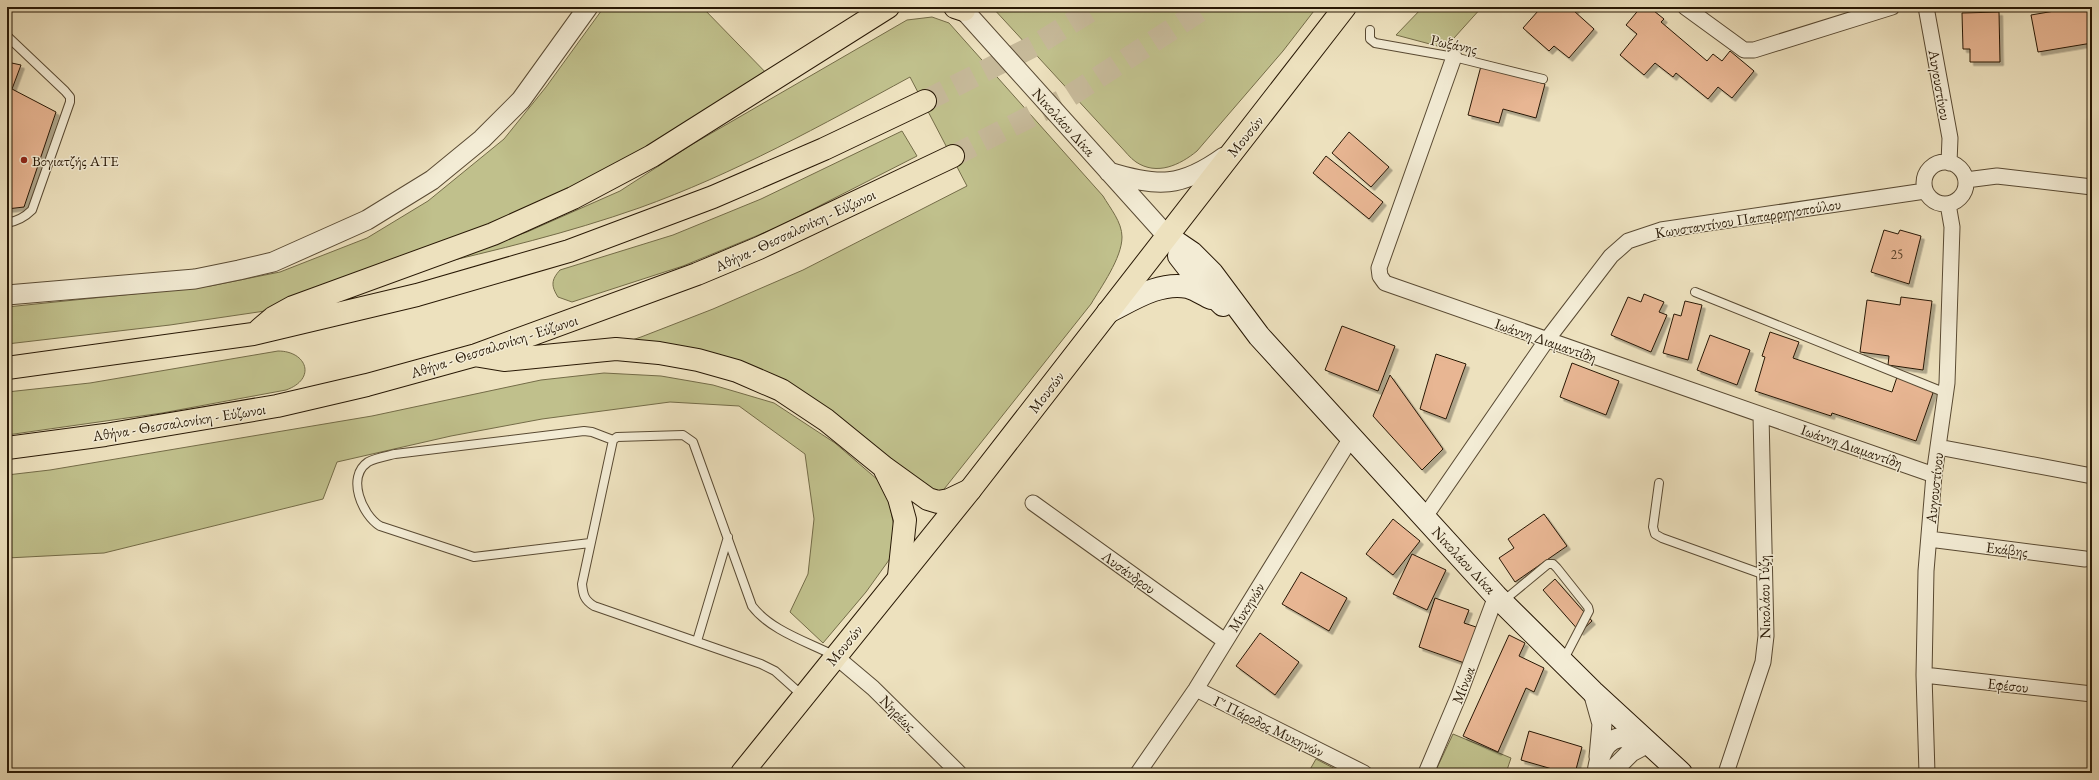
<svg xmlns="http://www.w3.org/2000/svg" width="2099" height="780" viewBox="0 0 2099 780" font-family="'EB Garamond',serif">
<style>
.green{fill:#c0c08c;stroke:#746c48}
.building{fill:#e8b693;stroke:#281805;filter:url(#shadow)}
.lines{fill:none;stroke-linecap:round;stroke-linejoin:round}
.motorway-tunnel{stroke:#c6b999;stroke-width:22;stroke-dasharray:22 11;stroke-linecap:butt}
.service-casing{stroke:#594a33;stroke-width:10}
.minor-casing{stroke:#594a33;stroke-width:17}
.tertiary-casing{stroke:#594a33;stroke-width:21}
.secondary-casing{stroke:#281805;stroke-width:24}
.primary-casing{stroke:#281805;stroke-width:24}
.motorway-casing{stroke:#281805;stroke-width:24}
.service{stroke:#f3ecd5;stroke-width:8}
.minor{stroke:#f3ecd5;stroke-width:15}
.tertiary{stroke:#f3ecd5;stroke-width:19}
.secondary{stroke:#f3ecd5;stroke-width:22}
.primary{stroke:#ede1be;stroke-width:22}
.motorway{stroke:#ede1be;stroke-width:22}
.poi-dot{fill:#8f2418;stroke:#f3ecd5;stroke-width:1.5}
.labels{text-anchor:middle;dominant-baseline:central;stroke-width:3;stroke-linejoin:round;paint-order:stroke}
.number-label{font-size:13px;fill:#584028}
.street-label{font-size:15px;fill:#281805;stroke:#f3ecd5}
.poi-label{font-size:15px;fill:#281805;stroke:#f3ecd5;text-anchor:start}
</style>
<defs>
<filter id="shadow"><feDropShadow dx="3.5" dy="3.5" stdDeviation="0" flood-color="#0004"/></filter>
</defs>
<rect width="100%" height="100%" fill="#ede1be"/>
<filter id="stains"><feTurbulence type="fractalNoise" baseFrequency=".005" numOctaves="4"/><feColorMatrix values="0 0 0 0 .2 0 0 0 0 .09 0 0 0 0 .02 0 0 0 .5 -.17"/></filter>
<radialGradient id="worn" r=".72"><stop offset=".6" stop-color="#630" stop-opacity="0"/><stop offset="1" stop-color="#630" stop-opacity=".3"/></radialGradient>
<!-- green -->
<path class="green" d="M604 7H702L773 80 641 166 265 311 170 325 7 344V307L210 286 280 272 367 238 428 201 504 139 546 87Z
M992 7H1317L1283 51 1197 151C1180 165 1157 176 1136 162 1130 158 1125 151 1120 146Z
M1423 7H1482L1445 48 1396 35Z
M932 17 949 23 1103 196C1110 208 1122 222 1122 237 1122 258 1101 287 1091 304L937 498 760 378 596 352 641 337 713 309 803 270 967 186 910 77C822 125 734 174 639 208 568 233 497 250 424 267L527 232 620 191 691 145 907 20Z
M902 131 917 156 778 227 683 266 572 302 558 297C551 286 551 280 560 270L673 235 761 199Z
M278 351C307 351 317 379 286 390L162 413 7 435V392L90 383Z
M604 373 661 376 713 385 774 403 835 443 878 480 889 501 896 537 889 560 866 592 823 643 790 612 808 574 814 519 805 454 739 406 670 402 542 419 451 436 337 462 323 499 104 553 7 558V475L50 470 372 416 541 380Z
M1453 734 1511 758 1506 773H1444L1436 770Z
M1316 759 1343 773H1308Z"/>
<!-- building -->
<path class="building" d="M1533 7H1578L1574 11 1594 29 1569 58 1554 46 1549 51 1523 28 1538 11Z
M1641 7H1649L1664 19 1661 22 1707 61 1713 54 1722 61 1730 51 1754 71 1732 98 1718 87 1708 99 1676 73 1673 77 1655 63 1644 75 1620 55 1637 34 1626 25Z
M2078 7H2091L2092 43 2038 52 2031 15Z
M1999 12 2000 62H1970V49H1963L1962 13Z
M7 62 21 65 12 89 56 112 24 207 7 209Z
M1481 66 1545 84 1536 118 1503 109 1499 123 1468 115Z
M1349 132 1389 167 1371 187 1332 153Z
M1326 156 1383 202 1369 219 1313 173Z
M1884 230 1898 234 1900 230 1921 236 1909 284 1871 272Z
M1644 294 1664 302 1659 312 1667 315 1651 352 1611 335 1628 297 1641 302Z
M1901 297 1932 301 1923 370 1888 365 1889 356 1860 352 1867 300 1900 305Z
M1685 301 1702 305 1688 360 1663 353 1674 314 1681 316Z
M1342 326 1395 346 1378 391 1325 370Z
M1770 332 1799 342 1793 358 1892 392 1897 377 1934 390 1916 441 1832 413 1831 416 1755 391 1765 357 1762 356Z
M1710 335 1750 350 1737 385 1697 370Z
M1436 354 1466 364 1446 419 1420 409Z
M1572 363 1619 381 1606 415 1560 397Z
M1390 375 1443 449 1422 470 1373 416Z
M1544 514 1567 546 1515 582 1499 558 1514 548 1508 539Z
M1393 519 1420 541 1393 575 1366 554Z
M1412 554 1446 570 1427 610 1393 594Z
M1301 572 1347 598 1329 631 1282 604Z
M1555 579 1592 621 1580 632 1543 590Z
M1435 598 1469 610 1464 623 1482 629 1470 665 1419 647Z
M1260 633 1299 662 1275 695 1236 666Z
M1509 635 1525 643 1519 656 1544 668 1534 692 1526 688 1498 752 1463 736Z
M1529 731 1582 747 1575 773H1566L1521 760Z"/>
<g class="lines">
<!-- motorway-tunnel -->
<path class="motorway-tunnel" d="M925 101 1034 46 1097 7
M953 156 1065 99 1206 7"/>
<!-- service casing -->
<g class="service-casing">
<path id="service" d="M1370 30V39L1375 43 1454 57 1543 79
M7 36 65 91 70 97V102L32 210C25 217 18 221 7 223
M1695 292 1946 393
M1659 483 1653 527 1655 534 1662 538 1765 575
M590 543 474 557 380 526C362 515 346 477 368 462 375 458 387 456 395 454L584 431 592 432 613 440
M1502 602 1548 564H1553L1557 568 1588 607 1589 611 1563 661
M697 641 728 537
M803 696 775 671 761 664 594 606C584 600 583 594 582 584L613 440 617 437 683 435 693 442 752 606C771 631 808 642 835 656"/>
</g>
<!-- minor casing -->
<g class="minor-casing">
<path id="minor" d="M1685 7 1744 50H1754L1892 7
M1926 7 1950 138 1949 163
M1454 57 1379 268 1380 276 1385 283 1934 475
M1924 183a21 21 0 1 1 42 0a21 21 0 1 1-42 0Z
M1966 180 1997 176 2092 187
M1938 447 2092 476
M1033 503 1225 641
M1424 518 1546 341 1611 256 1628 241 1661 230 1925 191
M1929 539 2085 559
M835 656 873 688 959 773
M1924 675 2092 694
M1196 689 1364 773
M1138 773 1196 689 1351 438
M1426 773 1459 695 1496 596
M1726 773 1763 662 1766 636 1761 415
M1927 773 1924 675 1926 571 1934 475 1947 383 1952 227 1948 204"/>
</g>
<!-- tertiary casing -->
<g class="tertiary-casing">
<path id="tertiary" d="M961 7 1167 236
M1109 172C1158 187 1181 188 1224 157
M7 295 195 279 239 270 273 262 367 220 432 180 482 139 521 100 588 7
M1593 692 1602 724 1599 757
M1597 773C1601 739 1617 730 1648 743
M1610 773 1631 752 1648 743"/>
</g>
<!-- secondary casing -->
<g class="secondary-casing">
<path id="secondary" d="M1167 236 1192 253 1212 273 1259 336 1496 596 1593 692 1681 773
M1179 256 1200 283 1223 305
M1108 312C1132 300 1160 281 1188 287 1196 289 1204 295 1211 298"/>
</g>
<!-- primary casing -->
<g class="primary-casing">
<path id="primary" d="M742 773 970 490 1345 7"/>
</g>
<!-- motorway casing -->
<g class="motorway-casing">
<path id="motorway" d="M955 7 964 10
M259 330 273 318 293 307 493 234 573 198 652 156 888 7
M480 356 504 360 616 349 659 353 698 360 737 371 781 390 826 420 885 468 928 499 938 502 949 500 970 490
M7 368 253 334 417 295 569 251 713 197 824 149 925 101
M7 448 105 435 277 406 367 385 476 355 697 274 759 248 953 156
M885 470 899 498 905 520 899 576"/>
</g>
<!-- service -->
<use href="#service" class="service"/>
<!-- minor -->
<use href="#minor" class="minor"/>
<!-- tertiary -->
<use href="#tertiary" class="tertiary"/>
<!-- secondary -->
<use href="#secondary" class="secondary"/>
<!-- primary -->
<use href="#primary" class="primary"/>
<!-- motorway -->
<use href="#motorway" class="motorway"/>
</g>
<!-- markers -->
<circle class="poi-dot" cx="24" cy="160" r="4"/>
<g class="labels">
<!-- number labels -->
<g class="number-label">
<text x="1897" y="254">25</text>
</g>
<!-- street labels -->
<g class="street-label">
<text transform="translate(1454 44) rotate(12)">Ρωξάνης</text>
<text transform="translate(1940 85) rotate(80)">Αυγουστίνου</text>
<text transform="translate(1064 122) rotate(48)">Νικολάου Δίκα</text>
<text transform="translate(1245 136) rotate(-51)">Μουσών</text>
<text transform="translate(1748 218) rotate(-9)">Κωνσταντίνου Παπαρρηγοπούλου</text>
<text transform="translate(795 230) rotate(-25)">Αθήνα - Θεσσαλονίκη - Εύζωνοι</text>
<text transform="translate(1546 340) rotate(19)">Ιωάννη Διαμαντίδη</text>
<text transform="translate(494 346) rotate(-18)">Αθήνα - Θεσσαλονίκη - Εύζωνοι</text>
<text transform="translate(1046 392) rotate(-52)">Μουσών</text>
<text transform="translate(179 422) rotate(-9)">Αθήνα - Θεσσαλονίκη - Εύζωνοι</text>
<text transform="translate(1852 446) rotate(19)">Ιωάννη Διαμαντίδη</text>
<text transform="translate(1934 488) rotate(-84)">Αυγουστίνου</text>
<text transform="translate(2007 549) rotate(7)">Εκάβης</text>
<text transform="translate(1464 560) rotate(47)">Νικολάου Δίκα</text>
<text transform="translate(1129 572) rotate(36)">Λυσάνδρου</text>
<text transform="translate(1764 597) rotate(-91)">Νικολάου Γύζη</text>
<text transform="translate(1246 607) rotate(-58)">Μυκηνών</text>
<text transform="translate(844 645) rotate(-51)">Μουσών</text>
<text transform="translate(1463 685) rotate(-69)">Μίνωα</text>
<text transform="translate(2008 685) rotate(6)">Εφέσου</text>
<text transform="translate(898 713) rotate(45)">Νηρέως</text>
<text transform="translate(1269 726) rotate(26)">Γ΄ Πάροδος Μυκηνών</text>
</g>
<!-- poi labels -->
<g class="poi-label">
<text x="32" y="160">Βογιατζής ΑΤΕ</text>
</g>
</g>
<!-- margin -->
<rect width="2099" height="780" fill="none" stroke="#ede1be" stroke-width="24"/>
<rect x="8" y="8" width="2083" height="764" fill="none" stroke="#281805" stroke-width="2"/>
<rect x="12" y="12" width="2075" height="756" fill="none" stroke="#281805"/>
<rect width="100%" height="100%" filter="url(#stains)"/>
<rect width="100%" height="100%" fill="url(#worn)"/>
</svg>
